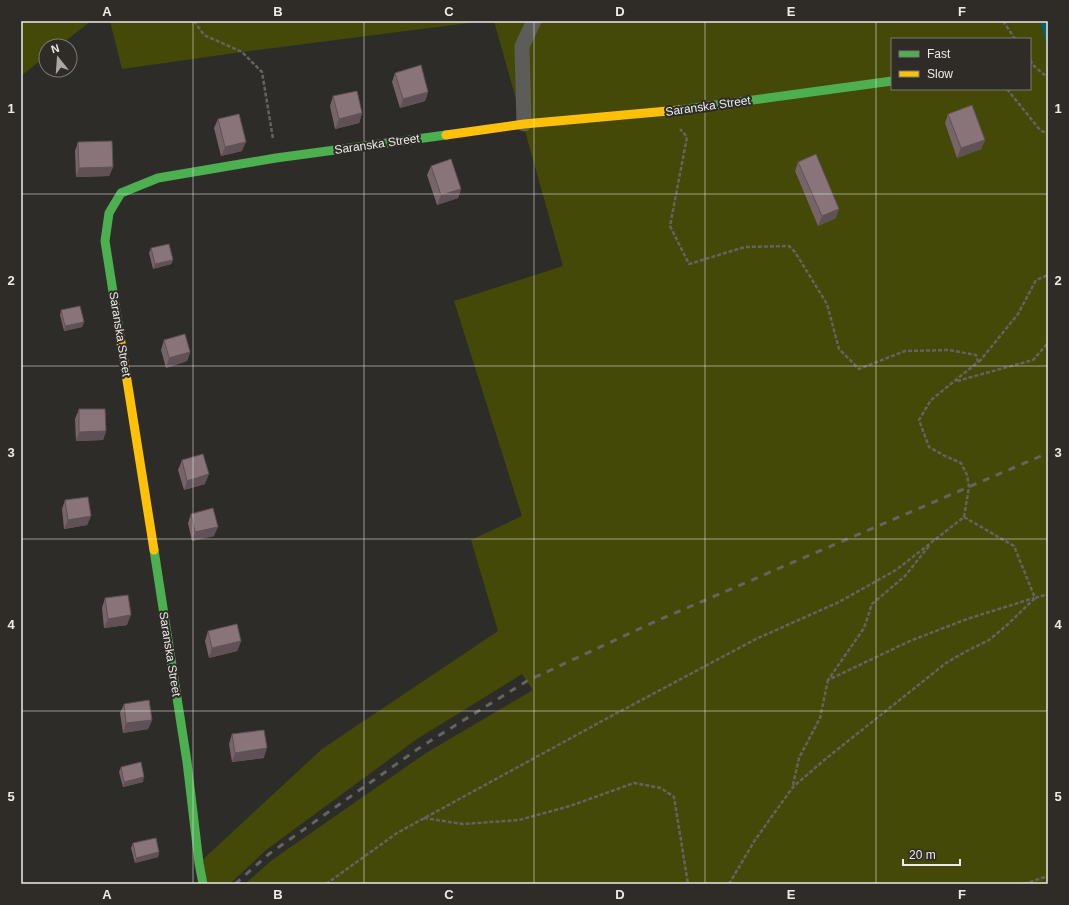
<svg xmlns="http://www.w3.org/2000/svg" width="1069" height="905" font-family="Helvetica,sans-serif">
<rect width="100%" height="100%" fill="#2e2c29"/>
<path fill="#444908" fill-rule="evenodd" d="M21,21H91L59,46H46V56L21,76Z
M110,21H484L242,52L122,69Z
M494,21H1040L1046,44L1048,46V884H245L272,860L426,753L533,690L522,674L417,739L266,850L230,884H203L199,863L322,749L498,631L471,540L522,516L454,301L563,266ZM892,39H1030V89H892Z"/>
<path fill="#0e5d66" d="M1040,21H1048V46L1046,44Z"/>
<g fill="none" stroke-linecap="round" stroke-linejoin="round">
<path stroke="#646361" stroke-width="2.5" stroke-dasharray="4 2" stroke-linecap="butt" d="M194,21L204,35L242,52L262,72L273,139
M1003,21L1015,39
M1030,60L1034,66L1048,78
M1007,89L1040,130L1048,134
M979,362L1018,314L1036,280L1048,275
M957,381L1033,360L1048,343
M964,517L1014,546L1035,598L1048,594
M929,546L905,576L872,604L864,628L828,680L910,641L967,619L1034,598
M793,785L799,758L820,718L828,680
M424,818L463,824L519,820L570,806L634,783L661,788L674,797L688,884
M326,884L397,833L604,720L756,639L839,602L896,570L964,517L969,487L967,475L961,463L945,456L929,447L919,420L931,400L978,362L976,355L949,350L905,351L859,369L839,349L827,304L795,252L789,246L745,247L689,264L670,226L687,137L680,129
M729,884L755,840L793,787L823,761L946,663L967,651L989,640L1006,626L1035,598
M1024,884L1048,876"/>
<path stroke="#5d5c59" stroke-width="15" d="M524,124L522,46L534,21"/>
<path stroke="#4caf50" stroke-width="9" d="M679,110L892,81
M119,330L105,241L109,213L121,193L158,178L276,158L446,135
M154,550L187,762L199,863L203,884"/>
<path stroke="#ffc107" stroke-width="9" d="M446,135L524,124L679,110
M119,330L154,550"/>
<path stroke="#656462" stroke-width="3" stroke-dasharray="7 7" stroke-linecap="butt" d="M235,884L269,854L422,746L527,681L654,622L1048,453"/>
</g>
<path fill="#756468" d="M395,73L428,92L425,101L400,108L392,82Z
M333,96L362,113L359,123L335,129L330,106Z
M948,114L985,140L981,149L957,158L945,123Z
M218,119L242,151L221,156L214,128Z
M78,142L113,167L109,176L76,177L75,151Z
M798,162L836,218L818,226L795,171Z
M431,166L461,189L458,198L437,205L427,175Z
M151,248L173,260L171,264L153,269L149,253Z
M61,310L84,322L82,327L64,331L60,315Z
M164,340L190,352L187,361L166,368L161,350Z
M79,409L106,431L103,440L76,441L75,419Z
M182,460L205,484L184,490L178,470Z
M65,500L91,516L87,525L64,529L62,509Z
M191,514L214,536L192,541L188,523Z
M105,598L127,625L104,628L102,608Z
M208,631L241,641L237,651L209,658L205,641Z
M124,704L152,720L148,729L123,733L120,713Z
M232,734L264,758L232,762L229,744Z
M121,767L143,782L123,787L119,772Z
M133,843L159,852L158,857L135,863L131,848Z"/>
<path fill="#5f5155" d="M428,92L425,101L400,108L403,99Z
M362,113L359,123L335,129L339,119Z
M985,140L981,149L957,158L961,148Z
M246,142L242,151L221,156L225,147Z
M113,167L109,176L76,177L79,168Z
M461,189L458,198L437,205L441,195Z
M839,209L836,218L818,226L822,216Z
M173,260L171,264L153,269L155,264Z
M84,322L82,327L64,331L65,326Z
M190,352L187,361L166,368L169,358Z
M106,431L103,440L76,441L79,432Z
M209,474L205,484L184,490L187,481Z
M91,516L87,525L64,529L68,520Z
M218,527L214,536L192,541L195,532Z
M131,615L127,625L104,628L108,619Z
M241,641L237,651L209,658L212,648Z
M152,720L148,729L123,733L126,723Z
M267,748L264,758L232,762L235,753Z
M144,777L143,782L123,787L124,782Z
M159,852L158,857L135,863L136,858Z"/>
<path fill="#887479" stroke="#5f5155" d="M421,65L428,92L403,99L395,73Z
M357,91L362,113L339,119L333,96Z
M972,105L985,140L961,148L948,114Z
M239,114L246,142L225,147L218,119Z
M112,141L113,167L79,168L78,142Z
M816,154L839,209L822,216L798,162Z
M451,159L461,189L441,195L431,166Z
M169,244L173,260L155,264L151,248Z
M80,306L84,322L65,326L61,310Z
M185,334L190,352L169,358L164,340Z
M79,409H105L106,431L79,432Z
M203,454L209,474L187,481L182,460Z
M88,497L91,516L68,520L65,500Z
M213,508L218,527L195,532L191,514Z
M128,595L131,615L108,619L105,598Z
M237,624L241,641L212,648L208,631Z
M149,700L152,720L126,723L124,704Z
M264,730L267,748L235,753L232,734Z
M141,762L144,777L124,782L121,767Z
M156,838L159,852L136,858L133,843Z"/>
<path fill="none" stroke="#edebe9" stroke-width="1" stroke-opacity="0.55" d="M193,21V884M364,21V884M534,21V884M705,21V884M876,21V884M21,194H1048M21,366H1048M21,539H1048M21,711H1048"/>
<g text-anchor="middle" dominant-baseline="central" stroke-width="4" stroke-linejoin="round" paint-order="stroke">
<g font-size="12" fill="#edebe9" stroke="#2f2c28">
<text transform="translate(708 106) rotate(-8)">Saranska Street</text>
<text transform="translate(377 144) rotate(-8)">Saranska Street</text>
<text transform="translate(120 334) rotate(81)">Saranska Street</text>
<text transform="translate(170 654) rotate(81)">Saranska Street</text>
</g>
</g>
<rect width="1069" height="905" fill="none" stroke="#2f2c28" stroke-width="44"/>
<rect x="891" y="38" width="140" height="52" fill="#2f2c28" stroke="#7b7875"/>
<rect x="899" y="51" width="20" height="6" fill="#4caf50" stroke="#7b7875"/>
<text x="927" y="58" font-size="12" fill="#edebe9">Fast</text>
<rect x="899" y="71" width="20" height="6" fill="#ffc107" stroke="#7b7875"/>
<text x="927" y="78" font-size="12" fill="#edebe9">Slow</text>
<g transform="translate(58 58) rotate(343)"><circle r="19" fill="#2f2c28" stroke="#7b7875"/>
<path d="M0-3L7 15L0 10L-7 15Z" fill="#aaa8a6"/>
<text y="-6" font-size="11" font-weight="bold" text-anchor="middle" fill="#edebe9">N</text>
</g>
<path d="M903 859v6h57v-6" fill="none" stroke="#edebe9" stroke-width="2"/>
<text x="909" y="859" font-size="12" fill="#edebe9" stroke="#2f2c28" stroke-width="3" paint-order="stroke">20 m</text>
<rect x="22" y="22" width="1025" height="861" fill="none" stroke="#edebe9" stroke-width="1.5"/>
<g font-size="13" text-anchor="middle" font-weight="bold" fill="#edebe9">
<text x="107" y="16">A</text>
<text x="278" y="16">B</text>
<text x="449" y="16">C</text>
<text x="620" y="16">D</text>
<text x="791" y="16">E</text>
<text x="962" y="16">F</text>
<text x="11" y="113">1</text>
<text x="1058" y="113">1</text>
<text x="11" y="285">2</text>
<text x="1058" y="285">2</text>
<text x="11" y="457">3</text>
<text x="1058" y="457">3</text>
<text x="11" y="629">4</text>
<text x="1058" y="629">4</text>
<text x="11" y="801">5</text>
<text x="1058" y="801">5</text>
<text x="107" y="899">A</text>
<text x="278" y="899">B</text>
<text x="449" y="899">C</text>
<text x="620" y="899">D</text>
<text x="791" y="899">E</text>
<text x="962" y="899">F</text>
</g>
</svg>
